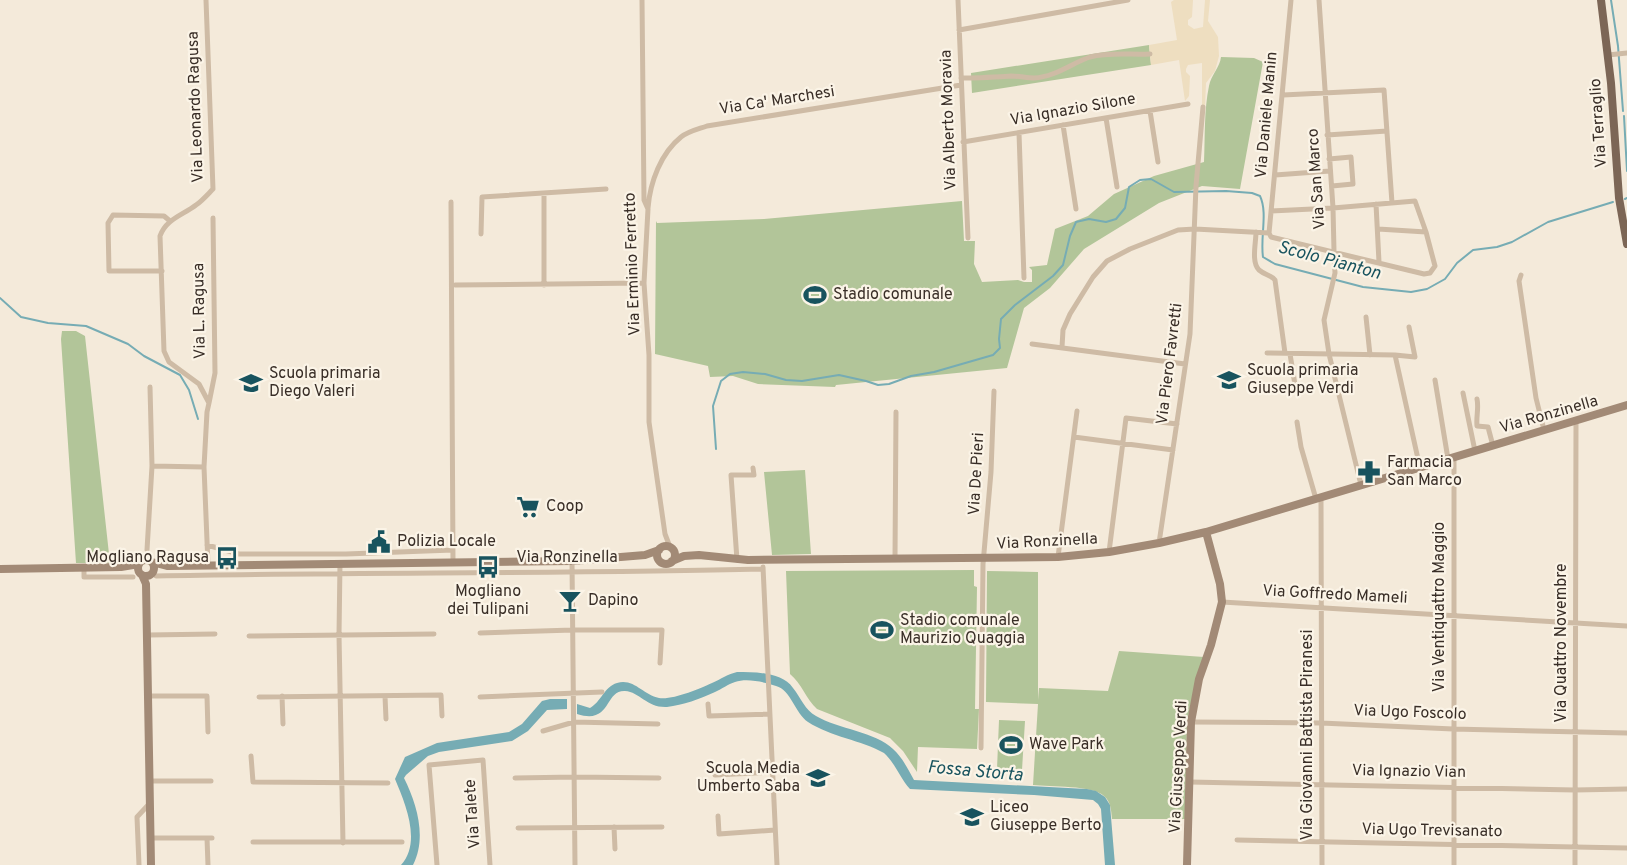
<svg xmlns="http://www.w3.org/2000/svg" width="1627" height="865" font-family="Overpass,sans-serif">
<rect width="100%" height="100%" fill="#f4eada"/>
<path fill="#b2c599" d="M1149,45L1151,65L972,93L971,73Z
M1221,57L1254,58L1263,62L1240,189L1202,186L1159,203L1084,249L1050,288L1024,308L1007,368L836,385L835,387L758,384L733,376L710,377L708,366L655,354L656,221L657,223L764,219L962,201L964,241H975L974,264L982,282L1018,280L1024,282H1032V270L1029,267L1047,265L1055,229L1088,216L1114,194L1154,176L1204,162C1205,138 1204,109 1209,86C1211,75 1220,67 1221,57Z
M62,331H76L85,336L110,563H76L61,339Z
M805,470L811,554L772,555L764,472Z
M974,570V586L977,587L975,709H979L977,749L918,747L917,772L903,751L890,738L817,709C806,699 802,684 790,674L786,571Z
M987,571L1038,572V700L1039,688L1108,691L1119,651L1204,657L1197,678L1187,721L1185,819H1112C1111,810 1111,802 1104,796C1093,785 1050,787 1033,785L1038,704L986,702Z
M999,720L1025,721L1022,770L997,769Z"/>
<path fill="#eedec0" d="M1174,0H1193L1192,17L1188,20V25L1194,29L1203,27L1205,0H1210L1208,21L1218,37L1219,56L1215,71L1206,83L1205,107H1202V63L1188,65L1186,69V72L1190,76L1189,96L1185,101L1179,60L1151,65L1149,45L1177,40L1171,2Z"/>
<path fill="#76acb4" d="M737,672C755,672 782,672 793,688C801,698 805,710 816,716C838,729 876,732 893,749C902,757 908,769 914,780L1087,789L1096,791L1105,797L1110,805L1115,865H1105L1101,809L1098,804L1093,800L1034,795L910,789C900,778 895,763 884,753C861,740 831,737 808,722C795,713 791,690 776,686C764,682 747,678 735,682C728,684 722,689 715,692C700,699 683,705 667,707C647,708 640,692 625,691C604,690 612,725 577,714V704L590,708C601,702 604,687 617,683C634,678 643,695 659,698C673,700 699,689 712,683C721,679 728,674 737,672Z
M550,699H567V709L547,710L528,731L512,741L439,752L428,756L406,775L404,778C417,804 427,838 413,865H401C422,842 405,803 395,779L405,757L437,743L509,732L522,724L542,701Z"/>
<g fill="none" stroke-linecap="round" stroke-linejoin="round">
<path stroke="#76acb4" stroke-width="2" d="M1611,0L1618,46L1623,111
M1624,116L1627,171
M1625,199L1627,198
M0,298L21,317L48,323L86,326L128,344L144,356L180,375L189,390L198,419
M716,449L713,406L721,381L730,374L743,372L765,374L786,380L802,381L839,375L866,381L878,385L889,384L911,376L934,372L993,355L1000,348L999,339L1001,319L1015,305L1053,276L1063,265L1070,236L1076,222L1089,219L1106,222L1116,219L1125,208L1129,187L1140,180L1151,179L1174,192L1226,191L1252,193L1260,196C1268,213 1260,237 1263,257L1275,264L1363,287L1411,292L1427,289L1445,279L1457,263L1473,250L1497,247L1512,242L1548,222L1613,202"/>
<path stroke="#cebba5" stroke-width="5" d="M206,0L213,189C208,194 202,201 196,205C183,215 166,219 160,236L164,351L169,362L199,384L209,403L207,412L204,467L208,565
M642,0L644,200L648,209L644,283L649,355V422L665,534L670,547
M958,0L968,238
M1319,0L1333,208L1334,251L1335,273L1324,320L1329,354L1361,485
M959,30L1128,0
M1608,55L1627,53
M961,78C978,78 994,77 1011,76C1019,76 1027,78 1034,78C1055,77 1072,63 1090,57C1109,52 1131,55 1150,54
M1283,95L1384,90L1392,203
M1150,111L1158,162
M1106,118L1117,187
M1063,125L1076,209
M1019,133L1024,278
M1327,135L1387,131
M963,142L1188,104
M1329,159L1351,157L1353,184L1332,186
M1275,175L1330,171
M544,193V285
M451,202L453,562
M1376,204L1379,262
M648,208C650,182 661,153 681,137C689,131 699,129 707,126L961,85
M1378,229L1426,232
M1256,232C1256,243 1251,262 1259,270C1265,275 1271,275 1275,280L1285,353
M1269,233L1291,0
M481,234L482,197L606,189
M162,271H109L108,223L113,215L164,216L170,221
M1521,275L1519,281L1536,398L1544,430
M455,285L644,283
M1366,317L1370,355
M1032,344L1185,364
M1062,347L1063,330L1070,314L1093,277L1107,261L1130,249L1178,230L1195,229L1269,233L1271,237L1424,274L1430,273L1435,266L1426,232L1415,201L1333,208L1271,211
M1267,353L1395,355L1420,468
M1290,354L1296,391
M1395,355L1415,357L1409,327
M1435,380L1448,459
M1463,393L1475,451
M1477,399C1479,408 1476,416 1477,426L1488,427L1493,446
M209,403L215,373L213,218
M1297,422L1301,447L1316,499
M1074,437L1173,450
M152,466L204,467
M1321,498L1322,865
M1159,543L1190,334L1196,186L1203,107
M207,545L239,554H346L453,550
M147,550L152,466L150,387
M1109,552L1126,418L1177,424
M1058,557L1077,411
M895,558L896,412
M737,560L731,475H754L753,468
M572,561L575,865
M340,563L339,635L343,843
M84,567V577H133
M763,567L777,865
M156,576C358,572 561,574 763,569
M1222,602L1627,626
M480,633L573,630H662L660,663
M148,635L215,634
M249,636L434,634
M149,696H207L208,732
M282,696L283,724
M385,696L386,719
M259,697L441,695L442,716
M480,697L602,692
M708,704L709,716L770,714
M1191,722L1321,723L1453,729L1627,733
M543,731L574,722L658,724
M981,748L983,564L991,472L994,391
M251,756L253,782L388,783
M715,775L773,772
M515,778L575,777L659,778
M149,781H211
M1190,782L1575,790L1627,789
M718,816L719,834L775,830
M614,827L615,849
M518,828L662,827
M151,838H212
M207,838L208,865
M1237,840L1627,848
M253,842H402
M139,865L137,817L150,803
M437,865L429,765L483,760L490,865
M1454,865V458
M1575,865L1576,421"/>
<path stroke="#a28a76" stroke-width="8" d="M657 555a9 9 0 1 1 18 0a9 9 0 1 1-18 0Z
M138 568a8 8 0 1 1 16 0a8 8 0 1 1-16 0Z
M672,561L684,556L699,555L748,560L1058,557L1109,552L1159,543L1206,532L1627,405
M152,562L167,566L572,561L645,555L659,550
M0,569L121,567L139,564
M142,575L146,584L151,865
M1187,865L1191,722L1199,679L1211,645L1222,602L1220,584L1206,532"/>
<path stroke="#7c6656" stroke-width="8" d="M1601,0L1611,83L1619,198L1627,244"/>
</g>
<defs>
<g id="stadium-bare" transform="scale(1.8)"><path d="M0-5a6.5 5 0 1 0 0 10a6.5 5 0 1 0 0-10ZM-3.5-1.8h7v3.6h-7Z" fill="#18535e" stroke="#fbf4e7" stroke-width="2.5" paint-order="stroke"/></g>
<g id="school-bare" transform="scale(1.8)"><path d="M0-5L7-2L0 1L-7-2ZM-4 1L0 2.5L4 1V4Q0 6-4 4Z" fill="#18535e" stroke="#fbf4e7" stroke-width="2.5" paint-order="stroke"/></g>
<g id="pharmacy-bare" transform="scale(1.8)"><path d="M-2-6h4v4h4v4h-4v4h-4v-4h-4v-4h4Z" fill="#18535e" stroke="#fbf4e7" stroke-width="2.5" paint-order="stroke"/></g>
<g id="supermarket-bare" transform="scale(1.8)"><path d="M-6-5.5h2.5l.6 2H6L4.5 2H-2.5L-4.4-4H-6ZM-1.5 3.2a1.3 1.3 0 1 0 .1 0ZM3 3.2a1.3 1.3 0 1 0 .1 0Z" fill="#18535e" stroke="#fbf4e7" stroke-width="2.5" paint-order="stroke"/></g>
<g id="civic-bare" transform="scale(1.8)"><path d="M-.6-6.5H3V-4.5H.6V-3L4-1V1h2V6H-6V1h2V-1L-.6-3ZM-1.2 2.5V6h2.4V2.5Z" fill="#18535e" stroke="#fbf4e7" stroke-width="2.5" paint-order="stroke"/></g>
<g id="bus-bare" transform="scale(1.8)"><path d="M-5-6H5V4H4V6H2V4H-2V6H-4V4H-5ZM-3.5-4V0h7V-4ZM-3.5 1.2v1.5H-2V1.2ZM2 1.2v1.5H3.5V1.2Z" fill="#18535e" stroke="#fbf4e7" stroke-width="2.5" paint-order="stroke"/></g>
<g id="bar-bare" transform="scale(1.8)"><path d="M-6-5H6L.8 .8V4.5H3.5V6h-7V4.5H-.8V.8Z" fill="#18535e" stroke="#fbf4e7" stroke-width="2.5" paint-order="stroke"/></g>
</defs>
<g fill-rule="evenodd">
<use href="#stadium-bare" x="815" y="295"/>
<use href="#school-bare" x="1229" y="380"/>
<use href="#school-bare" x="251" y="383"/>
<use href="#pharmacy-bare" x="1369" y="472"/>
<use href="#supermarket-bare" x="528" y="507"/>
<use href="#civic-bare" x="379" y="542"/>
<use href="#bus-bare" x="227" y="558"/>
<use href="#bus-bare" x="488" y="567"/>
<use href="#bar-bare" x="570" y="601"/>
<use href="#stadium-bare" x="882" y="630"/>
<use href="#stadium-bare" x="1011" y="745"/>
<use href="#school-bare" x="818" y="778"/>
<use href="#school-bare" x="972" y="817"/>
</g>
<g text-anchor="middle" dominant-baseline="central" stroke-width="4.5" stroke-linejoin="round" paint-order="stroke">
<g font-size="16" fill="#392e27" stroke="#fbf4e7">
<text transform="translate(777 101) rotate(-9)">Via Ca' Marchesi</text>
<text transform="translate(196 107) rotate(-92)">Via Leonardo Ragusa</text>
<text transform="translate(1073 110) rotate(-10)">Via Ignazio Silone</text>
<text transform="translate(1267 115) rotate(-85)">Via Daniele Manin</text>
<text transform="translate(949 120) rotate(-92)">Via Alberto Moravia</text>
<text transform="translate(1599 123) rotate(-94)">Via Terraglio</text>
<text transform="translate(1317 179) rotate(-94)">Via San Marco</text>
<text transform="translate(633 264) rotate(-92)">Via Erminio Ferretto</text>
<text transform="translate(200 311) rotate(-91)">Via L. Ragusa</text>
<text transform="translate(1170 364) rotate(-83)">Via Piero Favretti</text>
<text transform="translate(1549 415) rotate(-16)">Via Ronzinella</text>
<text transform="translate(977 474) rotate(-87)">Via De Pieri</text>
<text transform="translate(1047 542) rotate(-3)">Via Ronzinella</text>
<text x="567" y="558">Via Ronzinella</text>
<text transform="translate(1335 595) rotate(3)">Via Goffredo Mameli</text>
<text transform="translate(1440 607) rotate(-90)">Via Ventiquattro Maggio</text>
<text transform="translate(1562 643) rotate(-90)">Via Quattro Novembre</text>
<text transform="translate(1410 713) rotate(2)">Via Ugo Foscolo</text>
<text transform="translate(1308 735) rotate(-90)">Via Giovanni Battista Piranesi</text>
<text transform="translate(1179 767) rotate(-87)">Via Giuseppe Verdi</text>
<text transform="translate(1409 772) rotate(1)">Via Ignazio Vian</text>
<text transform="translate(473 814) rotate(-94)">Via Talete</text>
<text transform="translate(1432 831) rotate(1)">Via Ugo Trevisanato</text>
</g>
<g font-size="16" fill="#392e27" stroke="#fbf4e7" text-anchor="start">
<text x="833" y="295">Stadio comunale</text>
<text x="1247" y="371">Scuola primaria<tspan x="1247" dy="18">Giuseppe Verdi</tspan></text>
<text x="269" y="374">Scuola primaria<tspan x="269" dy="18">Diego Valeri</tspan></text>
<text x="1387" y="463">Farmacia<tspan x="1387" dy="18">San Marco</tspan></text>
<text x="546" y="507">Coop</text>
<text x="397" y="542">Polizia Locale</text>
<text x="209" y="558" text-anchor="end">Mogliano Ragusa</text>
<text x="488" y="592" text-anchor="middle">Mogliano<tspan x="488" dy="18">dei Tulipani</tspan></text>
<text x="588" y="601">Dapino</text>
<text x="900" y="621">Stadio comunale<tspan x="900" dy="18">Maurizio Quaggia</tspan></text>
<text x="1029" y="745">Wave Park</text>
<text x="800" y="769" text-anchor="end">Scuola Media<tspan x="800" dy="18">Umberto Saba</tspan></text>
<text x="990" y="808">Liceo<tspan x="990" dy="18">Giuseppe Berto</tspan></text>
</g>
<g font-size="18" font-style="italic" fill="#18535e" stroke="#fbf4e7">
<text transform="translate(1329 261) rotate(15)">Scolo Pianton</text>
<text transform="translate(975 772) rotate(5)">Fossa Storta</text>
</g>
</g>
</svg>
